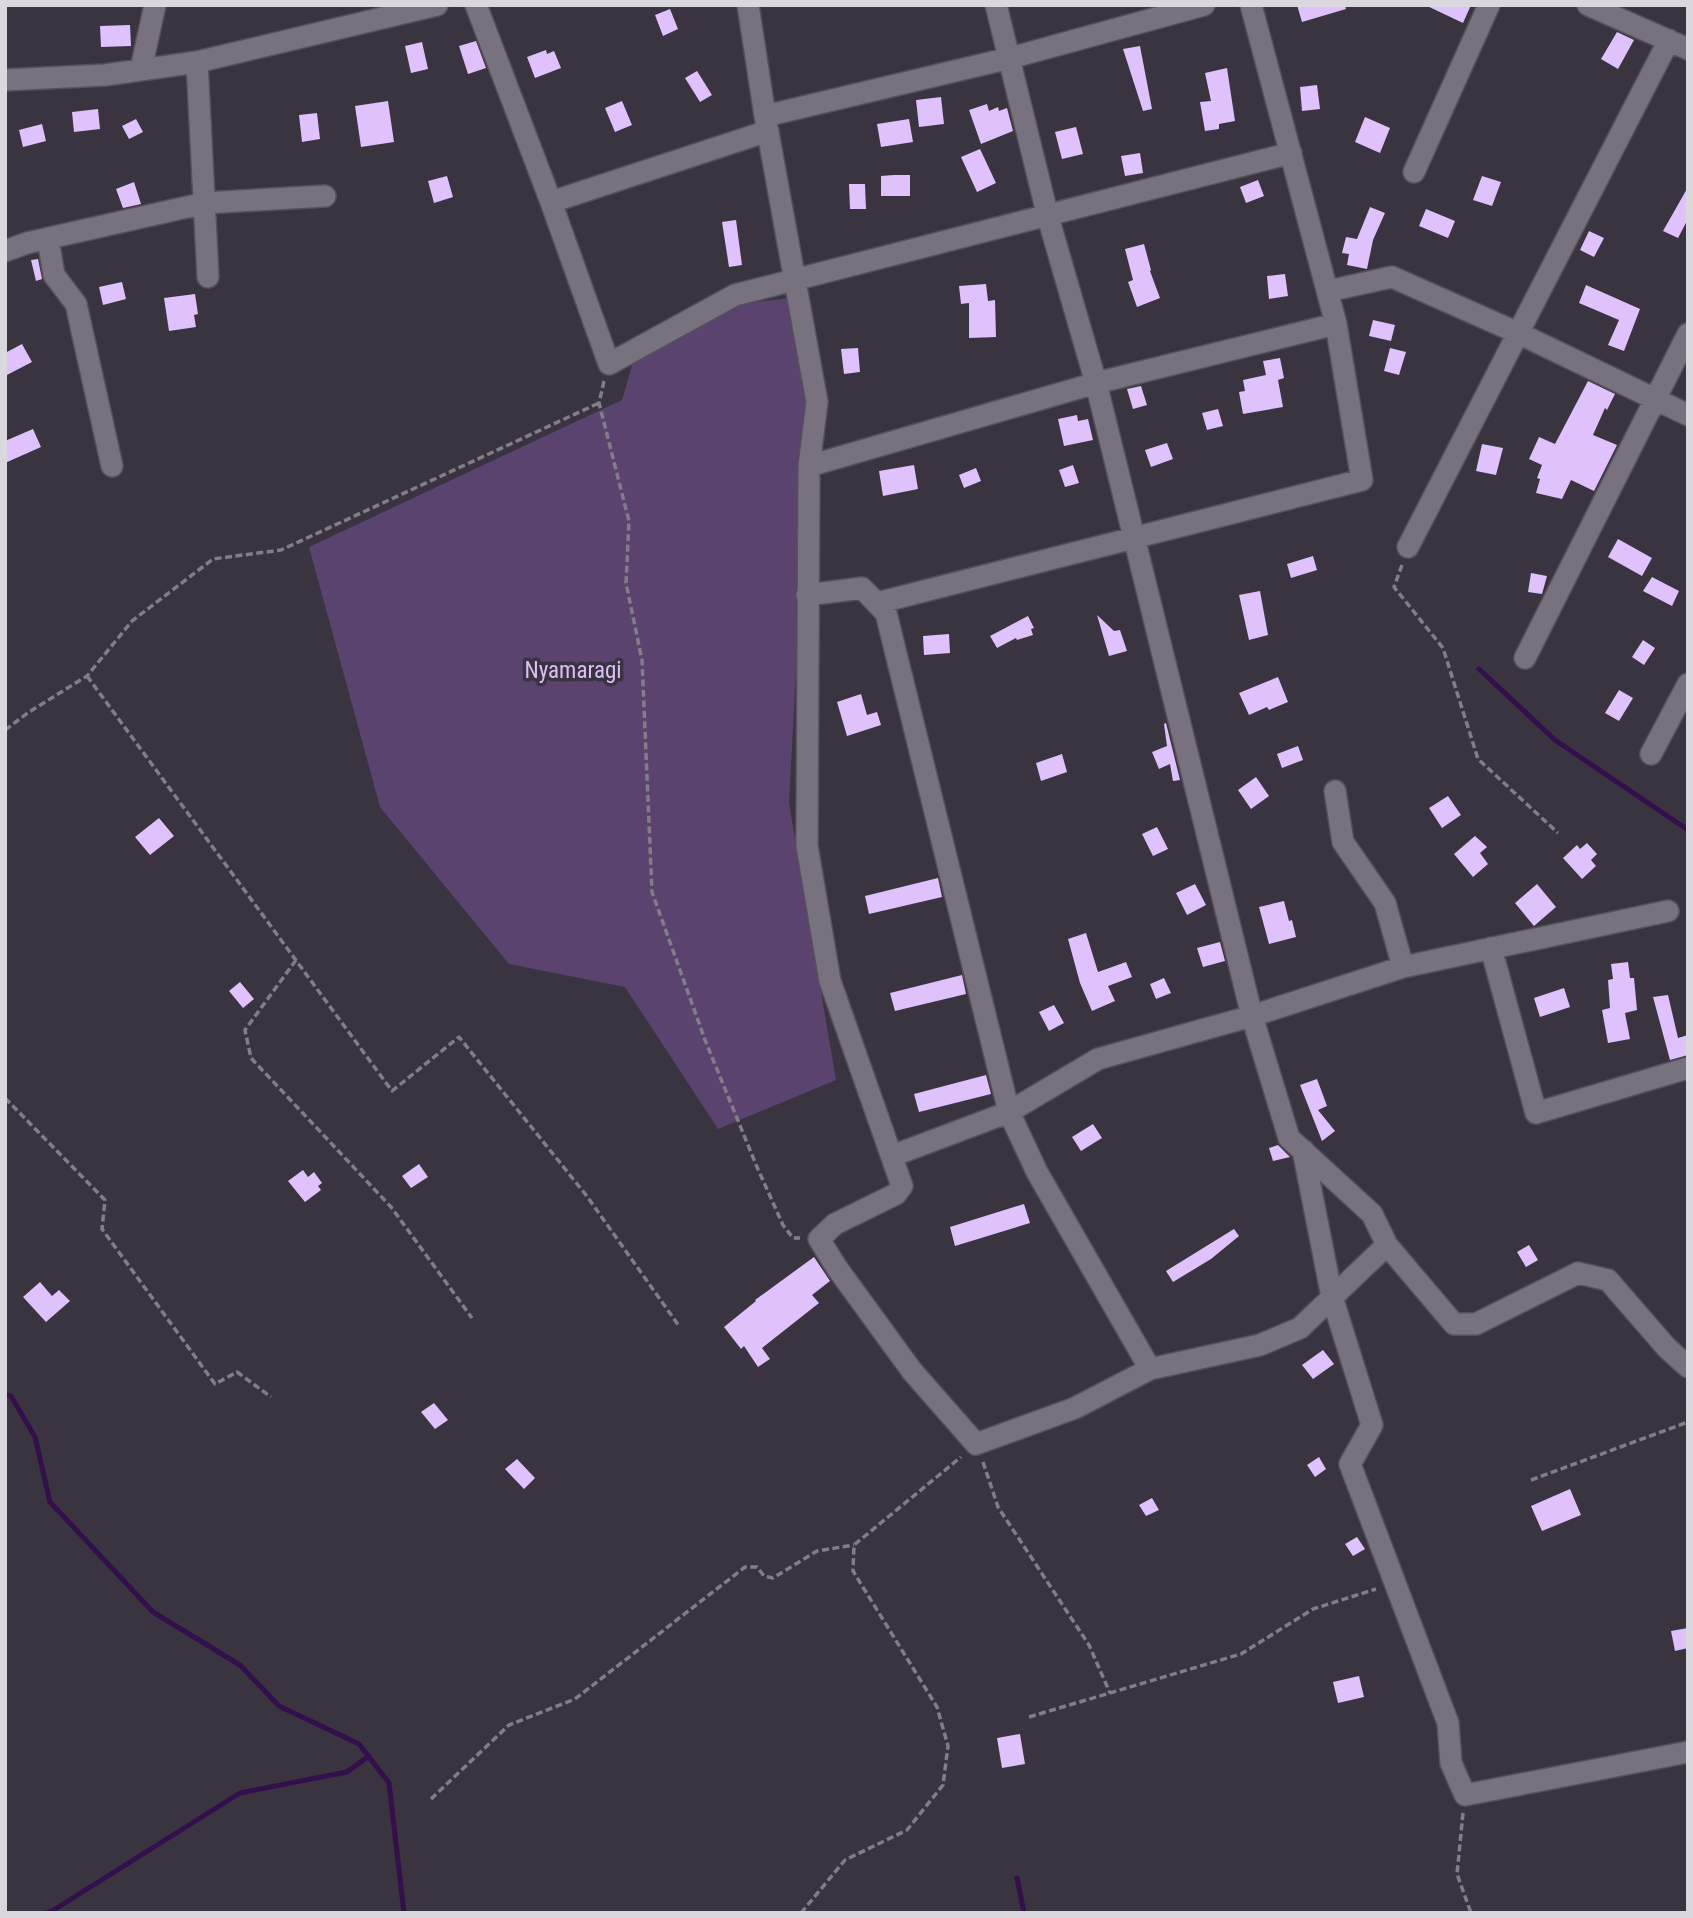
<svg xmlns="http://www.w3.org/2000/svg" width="1693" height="1918" font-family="'Roboto Condensed',sans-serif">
<rect width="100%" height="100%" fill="#3a3440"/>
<path fill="#5a436f" d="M790,298L810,411L789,803L836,1080L718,1129L625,987L509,964L380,807L309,547L622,400L636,352L740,304Z"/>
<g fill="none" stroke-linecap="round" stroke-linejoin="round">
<path stroke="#330f4c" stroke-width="5" d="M1479,669L1555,740L1688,830
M5,1394L11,1396L35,1437L50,1502L153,1612L240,1665L279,1706L359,1744L389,1783L404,1913
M1017,1878L1024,1913
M45,1913L52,1911L240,1793L347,1772L369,1756"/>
</g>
<path fill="#dfc1fc" d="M1297,5H1345L1346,9L1302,22Z
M1425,5H1471L1463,23Z
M670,9L678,29L663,36L655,15Z
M130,25L131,46L101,47L100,26Z
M1617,32L1634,40L1618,69L1601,59Z
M476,41L486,68L468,74L459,46Z
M422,42L428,69L411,73L405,46Z
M1140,46L1152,109L1143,111L1123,49Z
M546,50L547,54L554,51L561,68L535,78L527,57Z
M1227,68L1235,121L1219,124V129L1205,131L1200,102L1211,101L1205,73Z
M697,71L712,95L700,102L685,78Z
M1317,85L1320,109L1302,111L1300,87Z
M941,97L944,124L919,127L916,100Z
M388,101L394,142L361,147L355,106Z
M622,101L632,125L615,132L605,108Z
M987,104L989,111L998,107L999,111L1007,108L1013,131L981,144L969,110Z
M98,109L100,129L74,132L72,112Z
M317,113L320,139L302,142L299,115Z
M1365,117L1390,128L1380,153L1355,142Z
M136,119L143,132L129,139L122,126Z
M909,119L913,142L881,147L877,124Z
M42,124L46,141L23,147L19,130Z
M1076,127L1083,154L1062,159L1055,132Z
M980,149L996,183L977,192L961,157Z
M1140,153L1143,173L1125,176L1121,156Z
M894,175H910V196H881V176Z
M447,176L453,197L434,203L428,181Z
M1482,176L1501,182L1492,206L1473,200Z
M1258,180L1264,196L1246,203L1240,187Z
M134,182L141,204L123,208L116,189Z
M849,184H865L866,209H850Z
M1688,187V219L1678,238L1663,231Z
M1370,207L1385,213L1373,240L1367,269L1347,265L1349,254L1342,253L1346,237L1357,239Z
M1426,209L1455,221L1448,238L1419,226Z
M736,220L742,265L729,267L722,222Z
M1589,231L1604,238L1594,257L1580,250Z
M1144,244L1151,270L1150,271L1160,298L1137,307L1128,282L1133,280L1125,249Z
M38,259L42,279L36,281L31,260Z
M1285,274L1288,296L1269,299L1267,276Z
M122,282L126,299L103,305L99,287Z
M986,284L988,301L995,300L996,337L969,338V303L961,304L959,286Z
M1586,285L1640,309L1624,351L1608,345L1619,320L1579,303Z
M195,294L198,314L194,315L196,327L169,331L164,298Z
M1373,320L1395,325L1391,341L1369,336Z
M22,344L32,362L5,376V353Z
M858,348L860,372L844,374L841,349Z
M1390,348L1406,352L1399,375L1384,371Z
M1280,358L1284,378L1278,380L1283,407L1243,414L1239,392L1245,391L1243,380L1266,375L1263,361Z
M1588,381L1615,394L1607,410L1605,408L1593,435L1617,445L1594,491L1571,480L1562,499L1536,493L1540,479L1537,478L1542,465L1529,459L1539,437L1555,444Z
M1141,386L1147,405L1133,409L1127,389Z
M1218,409L1223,426L1207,430L1202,413Z
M1077,415L1078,421L1088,419L1093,440L1064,446L1058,419Z
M33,429L41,447L5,463V441Z
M1167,443L1173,459L1151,467L1145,450Z
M1482,444L1503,448L1496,475L1476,471Z
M914,465L918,489L883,496L879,471Z
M1073,465L1079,483L1065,487L1059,470Z
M976,468L981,481L964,488L959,475Z
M1618,539L1652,558L1642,576L1608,557Z
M1313,556L1317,570L1291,578L1287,564Z
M1531,573L1547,576L1542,594L1528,592Z
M1652,577L1679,591L1672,606L1643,591Z
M1260,591L1268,635L1249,640L1239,595Z
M1097,615L1114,631L1120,630L1127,651L1109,656Z
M1028,616L1034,628L1031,629L1033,635L1017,640L1016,638L997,648L990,636Z
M949,634L950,653L924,655L923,636Z
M1643,640L1655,648L1644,665L1632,657Z
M1278,677L1288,702L1269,710L1267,707L1249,715L1239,693Z
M1619,690L1633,698L1619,721L1605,713Z
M861,694L867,715L877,712L881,725L847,736L837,702Z
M1166,723L1180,780L1173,781L1170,764L1159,769L1152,752L1167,746L1164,724Z
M1298,746L1303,760L1282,768L1277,754Z
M1062,754L1067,772L1041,781L1036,763Z
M1256,777L1269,796L1251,809L1238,790Z
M1448,796L1461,815L1442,828L1429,808Z
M159,818L174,836L150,855L135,837Z
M1157,827L1168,849L1153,856L1142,834Z
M1475,836L1487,847L1480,853L1488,864L1473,877L1454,854Z
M1587,843L1597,854L1591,860L1596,866L1582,879L1563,858L1577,845L1580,849Z
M938,878L942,897L869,914L865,896Z
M1195,884L1206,905L1187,915L1176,893Z
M1537,884L1556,907L1534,926L1515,903Z
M1284,901L1289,921L1292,920L1296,937L1269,944L1259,907Z
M1086,933L1098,972L1126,962L1132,977L1108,986L1115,1001L1092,1011L1080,983L1068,939Z
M1220,942L1225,961L1203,967L1197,948Z
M1628,962L1630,978H1634L1637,1010L1625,1013L1630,1039L1608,1043L1602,1010L1610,1008L1608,980L1613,979L1611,964Z
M962,975L966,994L895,1011L890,993Z
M1164,978L1171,993L1156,999L1150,984Z
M240,982L254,999L243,1008L229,991Z
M1564,988L1570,1007L1540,1017L1534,998Z
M1668,995L1678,1038L1688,1035V1055L1670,1060L1653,997Z
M1054,1005L1064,1023L1049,1031L1039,1012Z
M986,1075L991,1094L919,1112L914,1094Z
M1317,1079L1327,1106L1318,1110L1335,1131L1322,1141L1300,1085Z
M1093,1124L1102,1138L1081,1151L1072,1137Z
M1278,1145L1290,1157L1273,1161L1269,1148Z
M419,1164L428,1177L411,1188L402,1176Z
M303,1170L308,1177L314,1172L322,1183L318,1186L321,1190L305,1202L288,1181Z
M1024,1204L1030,1223L955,1246L950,1227Z
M1234,1229L1239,1236L1211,1259L1173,1282L1166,1271Z
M1529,1245L1538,1260L1526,1267L1517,1252Z
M814,1257L830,1281L812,1295L819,1303L762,1348L770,1359L758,1367L744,1346L741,1349L724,1327L756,1301L755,1300Z
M40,1282L52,1296L59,1290L70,1301L46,1322L23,1297Z
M1323,1350L1334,1364L1313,1379L1302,1365Z
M434,1403L448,1420L435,1429L421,1412Z
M1319,1457L1326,1469L1315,1477L1307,1465Z
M517,1459L535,1478L524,1489L505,1469Z
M1570,1489L1581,1515L1542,1531L1531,1506Z
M1152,1498L1159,1510L1146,1516L1139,1505Z
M1357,1537L1365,1549L1353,1556L1345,1544Z
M1688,1628V1648L1675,1651L1671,1631Z
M1359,1676L1364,1697L1338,1703L1333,1682Z
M1020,1734L1025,1764L1002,1768L997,1738Z"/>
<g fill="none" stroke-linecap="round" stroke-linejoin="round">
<g stroke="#55505b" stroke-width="24">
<path id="minor" d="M476,5L551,202L609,364L735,295L1291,153
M748,5L765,116L817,402L809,466L807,846L830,981L902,1186L896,1194L835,1224L819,1239L837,1268L912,1371L976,1444L1075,1408L1150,1369L1260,1345L1300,1328L1387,1245
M996,5L1048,217L1096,383L1252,1016L1289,1138L1372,1214L1387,1245L1454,1324H1476L1578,1273L1608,1280L1667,1348L1688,1367
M1588,5L1688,49
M197,62L208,277
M141,69L155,5
M5,80L105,75L197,62L437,5
M765,116L1010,58L1204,5
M1414,172L1489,5
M551,202L768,131
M48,239L54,275L76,304L112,466
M5,251L27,243L205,203L325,196
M1328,291L1392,277L1518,333L1688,415
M809,466L1096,383L1336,324
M1408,547L1669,40
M807,595L862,588L886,613L1009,1112L1037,1172L1150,1369
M877,603L1362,480L1336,324L1251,5
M1525,658L1688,334
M1651,754L1688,684
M1335,791L1343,842L1385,903L1403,967
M1491,948L1536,1113L1688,1068
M1303,1150L1332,1297L1372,1425L1350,1464L1448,1723L1451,1763L1465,1795L1688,1752
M892,1156L1009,1112L1098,1059L1252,1016L1403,967L1668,911"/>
</g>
<path stroke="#827d87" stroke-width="3.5" stroke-dasharray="7 3.5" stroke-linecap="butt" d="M604,381L599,403L629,521L626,583L642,660L652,892L705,1040L757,1167L783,1225L793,1238H800
M1402,565L1394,587L1443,648L1478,759L1558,833
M87,676L392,1091L459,1037L586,1195L679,1326
M5,730L29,712L87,676L132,621L213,559L281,550L599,403
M296,960L245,1030L251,1058L391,1207L472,1318
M5,1098L105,1200L102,1229L215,1384L237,1372L271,1397
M983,1462L998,1507L1089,1645L1110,1693
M1531,1480L1688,1422
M1029,1717L1241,1654L1313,1609L1376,1589
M431,1799L509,1725L575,1699L745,1567H757L764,1576L773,1578L817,1551L854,1545
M1463,1813L1457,1874L1471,1913
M801,1913L845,1860L907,1830L943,1785L948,1746L937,1707L853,1571L854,1545L961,1457"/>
<use href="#minor" stroke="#78717e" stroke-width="21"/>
</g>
<g text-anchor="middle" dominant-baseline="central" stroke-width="7" stroke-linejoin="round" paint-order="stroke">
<g font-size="23" fill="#dbbff7" stroke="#3a3440">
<text x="573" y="670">Nyamaragi</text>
</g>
</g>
<rect width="1693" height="1918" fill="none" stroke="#dbd7df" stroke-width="14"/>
</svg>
